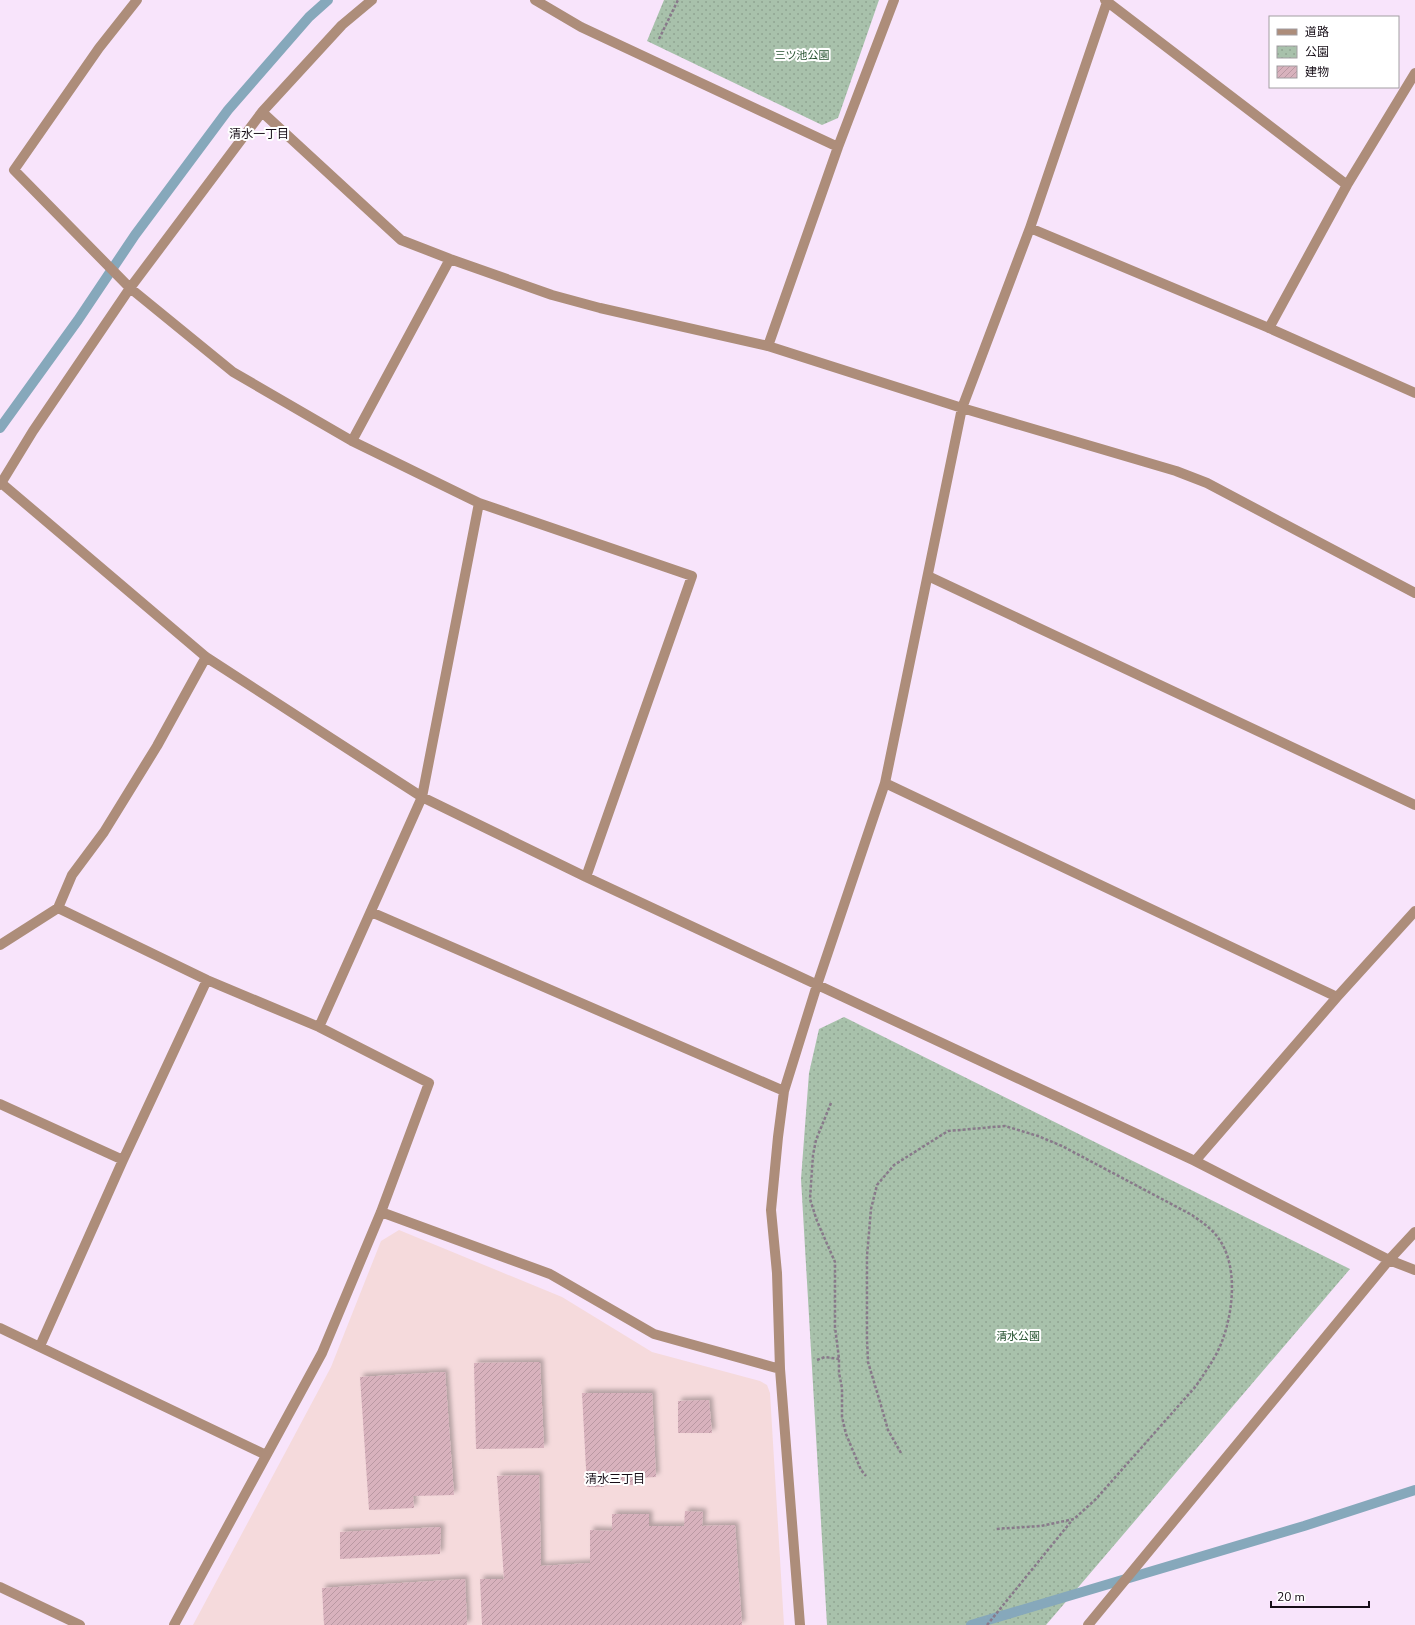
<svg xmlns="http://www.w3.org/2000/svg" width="1415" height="1625" font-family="'Nunito Sans','Noto Sans JP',sans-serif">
<defs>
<pattern id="park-dots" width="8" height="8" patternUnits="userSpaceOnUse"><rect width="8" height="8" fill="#a8c1ab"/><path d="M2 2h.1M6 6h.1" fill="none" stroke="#90a592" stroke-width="1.8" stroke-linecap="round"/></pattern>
<pattern id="building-hatch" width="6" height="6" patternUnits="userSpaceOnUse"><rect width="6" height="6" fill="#d8b2bd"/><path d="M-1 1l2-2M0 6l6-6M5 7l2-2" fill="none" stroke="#b998a2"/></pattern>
<filter id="shadow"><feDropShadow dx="3.5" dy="-3.5" stdDeviation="2" flood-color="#0004"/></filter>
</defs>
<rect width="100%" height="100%" fill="#f8e4fb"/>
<path fill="#f5dadc" d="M399,1230L562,1297L652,1352L760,1381L767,1385L770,1393L784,1625H193L331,1367L381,1241Z"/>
<path fill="url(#park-dots)" d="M664,0H879L838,118L822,125L647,41Z
M844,1017L1350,1269L1046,1625H827L801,1179L809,1073L819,1029Z"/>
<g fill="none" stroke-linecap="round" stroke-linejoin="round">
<path stroke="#86a8bb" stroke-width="10" d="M0,428L78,320L135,235L228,110L309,17L328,0
M971,1625L1304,1526L1415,1490"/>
</g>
<path fill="url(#building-hatch)" filter="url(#shadow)" d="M540,1362L544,1448L476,1449L474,1363Z
M445,1372L454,1495L413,1496L414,1508L369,1510L360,1377Z
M582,1393H652L656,1477L637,1478L638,1485H622V1480H604V1487H587Z
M709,1400L712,1433H678V1401Z
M539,1475L541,1566L590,1563V1530L612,1531V1514H649V1526H684L685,1511L703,1512L702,1526L735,1525L742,1625H482L480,1579H504L497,1476Z
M441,1527L440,1554L340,1559V1532Z
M465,1579L467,1625H324L322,1588Z"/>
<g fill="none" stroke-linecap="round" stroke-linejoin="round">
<path stroke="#88798a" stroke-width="2.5" stroke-dasharray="3 2" stroke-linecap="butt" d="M659,39L678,0
M831,1103L816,1140L813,1155L810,1199L817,1221L835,1262V1327L839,1359V1373L842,1388V1417L846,1434L861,1470L866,1476
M817,1360L825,1357L839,1359
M901,1453L888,1430L880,1402L868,1362L867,1339V1256L871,1209L877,1185L894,1165L948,1131L1005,1126L1038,1136L1062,1146L1192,1215C1203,1223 1214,1230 1221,1242C1238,1270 1233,1314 1221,1344C1215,1359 1205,1372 1196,1386L1096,1499L1074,1519L1041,1526L995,1529
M987,1625L1073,1519"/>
<path stroke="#ad8d7a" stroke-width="10" d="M137,0L99,48L14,170L130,288L233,372L352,441L479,503L692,576L586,877
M535,0L581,27L838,147
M1105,0L1347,185
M262,112L401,240L450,259L552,295L600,308L768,346L962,408L1176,471L1207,483L1415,593
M1030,228L1269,328L1415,393
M1269,328L1347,185L1415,73
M768,346L838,147L894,0
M352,441L450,259
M0,482L206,657L422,797L586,877L1195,1161L1389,1260L1415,1270
M0,485L33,431L130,288L262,112L342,25L372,0
M928,576L1415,805
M885,783L1337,997
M58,908L207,980L319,1027L429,1083L381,1212L322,1353L174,1625
M371,912L784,1091
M0,945L58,908L72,875L104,832L157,746L206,657
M319,1027L422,797L479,503
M0,1104L123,1160
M1195,1161L1337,997L1415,911
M381,1212L550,1274L654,1334L780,1369
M0,1328L266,1455
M40,1346L123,1160L207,980
M0,1587L80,1625
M800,1625L780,1369L777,1273L771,1210L778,1137L784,1091L817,985L885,783L962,408L1030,228L1107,2
M1088,1625L1389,1260L1415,1232"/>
</g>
<g text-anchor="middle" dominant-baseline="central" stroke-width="4" stroke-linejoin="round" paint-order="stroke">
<g font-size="11" fill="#25522f" stroke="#fff">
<text x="802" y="55">三ツ池公園</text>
<text x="1018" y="1336">清水公園</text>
</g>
<g font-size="12" fill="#160d17" stroke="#fff">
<text x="259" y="134">清水一丁目</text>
<text x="615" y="1479">清水三丁目</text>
</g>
</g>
<rect x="1269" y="16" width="130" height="72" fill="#ffffff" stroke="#a29ea2"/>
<rect x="1277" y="29" width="20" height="6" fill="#ad8d7a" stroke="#a29ea2"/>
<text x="1305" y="36" font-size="12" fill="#160d17">道路</text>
<rect x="1277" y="46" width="20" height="12" fill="url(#park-dots)" stroke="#a29ea2"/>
<text x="1305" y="56" font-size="12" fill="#160d17">公園</text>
<rect x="1277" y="66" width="20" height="12" fill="url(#building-hatch)" stroke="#a29ea2"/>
<text x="1305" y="76" font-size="12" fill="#160d17">建物</text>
<path d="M1271 1601v6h98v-6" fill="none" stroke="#160d17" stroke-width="2"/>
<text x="1277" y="1601" font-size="12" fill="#160d17" stroke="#ffffff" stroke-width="3" paint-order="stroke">20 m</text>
</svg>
